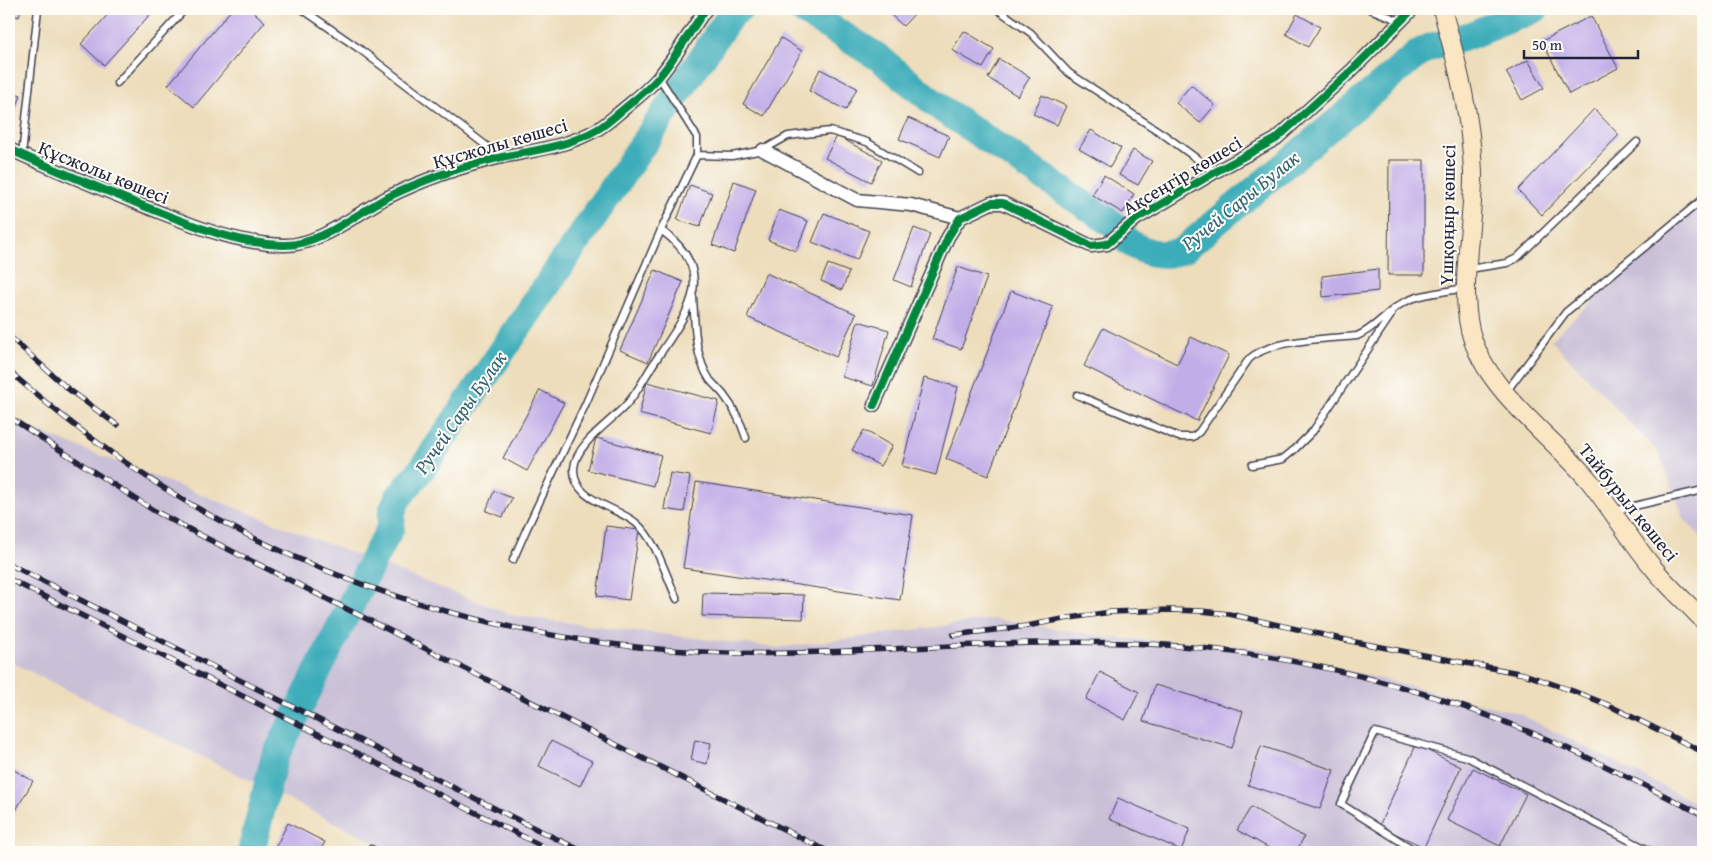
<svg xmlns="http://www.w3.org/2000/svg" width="1712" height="861" font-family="'Gentium Book Plus',serif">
<rect width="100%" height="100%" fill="#fdfcf7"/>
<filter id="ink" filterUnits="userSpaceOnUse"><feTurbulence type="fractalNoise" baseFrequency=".02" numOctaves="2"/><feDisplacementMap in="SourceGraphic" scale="10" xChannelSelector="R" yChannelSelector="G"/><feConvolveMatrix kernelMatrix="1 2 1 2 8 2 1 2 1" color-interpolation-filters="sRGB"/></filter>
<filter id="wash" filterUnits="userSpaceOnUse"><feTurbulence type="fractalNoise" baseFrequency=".0096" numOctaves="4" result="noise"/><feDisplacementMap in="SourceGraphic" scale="20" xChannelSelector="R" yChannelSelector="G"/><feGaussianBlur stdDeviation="1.12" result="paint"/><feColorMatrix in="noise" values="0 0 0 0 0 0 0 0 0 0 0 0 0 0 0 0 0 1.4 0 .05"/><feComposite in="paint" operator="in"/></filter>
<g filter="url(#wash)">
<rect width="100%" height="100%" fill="#edddbb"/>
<path fill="#c9bfd7" d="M1703,198V539L1684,519L1659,453L1551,340Z
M9,420L514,616L777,648L995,619L1112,638L1252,647L1518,713L1703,807V852H394L9,661Z"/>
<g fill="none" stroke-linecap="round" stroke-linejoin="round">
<path stroke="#3dadba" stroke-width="28" d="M800,9L878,57L942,109L1114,225C1119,231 1124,239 1130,243C1147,254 1167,258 1184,249L1419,53L1428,48L1468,36L1535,9
M251,852L274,759L375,556L391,527L392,511L398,498L424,466L731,15L740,9"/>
</g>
<g id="blocks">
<path fill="#c1ade8" d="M9,9H21L19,17L9,14Z
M113,9H155L104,65L81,44Z
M232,9H250L265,22L194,107L168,85Z
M891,9H919L903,26L888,12Z
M1297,14L1320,27L1308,47L1286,34Z
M1591,16L1618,68L1569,94L1542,41Z
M964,31L994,49L983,68L952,50Z
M781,38L802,51L764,116L743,104Z
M999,59L1030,77L1018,96L988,78Z
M1528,60L1544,88L1522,100L1506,72Z
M820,69L857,88L846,110L809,91Z
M1191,85L1215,105L1200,123L1176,103Z
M9,91L21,95L11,123L9,122Z
M1042,95L1066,106L1057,125L1033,114Z
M1594,109L1619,135L1542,215L1518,190Z
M908,118L949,136L940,157L899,139Z
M1091,130L1121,148L1110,167L1079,149Z
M837,136L882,160L871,182L825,158Z
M1133,150L1152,161L1138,185L1119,175Z
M1389,160H1424V275H1388Z
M1104,175L1134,194L1123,213L1092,195Z
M734,181L756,189L734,253L712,245Z
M690,185L712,193L700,227L677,220Z
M779,210L808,221L796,251L768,240Z
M824,213L869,231L857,260L812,242Z
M914,228L930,234L911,287L894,280Z
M828,264L849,272L842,290L821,281Z
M958,267L987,277L961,349L932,339Z
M1378,269V291L1323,297L1322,276Z
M655,270L683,282L648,362L620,350Z
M766,273L856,314L836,357L747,317Z
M1011,291L1053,307L988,476L946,459Z
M858,321L889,330L873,386L842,377Z
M1103,328L1177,364L1191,337L1229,355L1197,421L1084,366Z
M924,378L958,387L936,475L902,466Z
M647,382L719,401L711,433L639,414Z
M540,390L564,403L527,471L503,458Z
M864,430L892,446L880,466L852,450Z
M596,438L661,455L653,486L588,470Z
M670,473L690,476L684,512L664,509Z
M696,482L913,515L900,600L683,568Z
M494,491L512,498L503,517L486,511Z
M606,526L639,530L629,600L597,596Z
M703,593L804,595L803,619L702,616Z
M1100,672L1139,692L1125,720L1086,699Z
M1155,685L1243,711L1232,748L1143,721Z
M695,740L711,743L707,764L691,760Z
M551,741L592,761L580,786L539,766Z
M1416,745L1461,767L1424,847L1379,826Z
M1261,746L1334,770L1320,809L1248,785Z
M9,767L33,781L9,822Z
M1473,768L1526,794L1500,846L1447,820Z
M1118,798L1190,829L1181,850L1109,819Z
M1251,807L1304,837L1296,852H1276L1237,830Z
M288,823L325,842L319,852L313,851L312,852H273Z"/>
</g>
</g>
<g filter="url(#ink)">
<use href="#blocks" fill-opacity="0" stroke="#403e4e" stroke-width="1"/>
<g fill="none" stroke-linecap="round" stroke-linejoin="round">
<g stroke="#403e4e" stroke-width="9">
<path id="service" d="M302,9L361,50L501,157
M997,9L1031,33L1069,73L1163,134L1215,172
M1370,9L1400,21
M117,83L185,9
M22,155L38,9
M697,155L732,156L763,150L788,136L830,131L867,142L918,173
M661,230C719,272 689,311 658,357C647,372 637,395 624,407C609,423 576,444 574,468C572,501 616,506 636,523C656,539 666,576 677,599
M1469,269L1507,263L1517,258L1637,142
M693,297C695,325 694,356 710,380C714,385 719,389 723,394C734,408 741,422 746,438
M1506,392L1566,312L1703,199
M1077,395L1179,437H1193L1199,432L1249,359C1270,339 1328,339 1357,336C1374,329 1383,316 1398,306C1414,294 1445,292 1465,288
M1252,465L1283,459L1295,449L1313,431L1391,315
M1613,511L1703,490
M513,560L527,528L586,403L661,230L697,155V137L659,77
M368,852L371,849L377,852
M1417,852L1341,804L1375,732L1467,757L1652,852"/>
</g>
<g stroke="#403e4e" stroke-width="15">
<path id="minor" d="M9,149C52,169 97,187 141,205C188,223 231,243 282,245C317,247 356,214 386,198C422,180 463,166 502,157C535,150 567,147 598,129C605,125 613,118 620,112C633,101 647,91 658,78C676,57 690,31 706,9
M763,150L857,200L911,205L960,218
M874,405L948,237L960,218L991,203H1003L1091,246L1107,244L1136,219L1215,172L1276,139L1352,70L1413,9"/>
</g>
<g stroke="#403e4e" stroke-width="20">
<path id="secondary" d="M1442,9C1457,62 1471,116 1473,172C1474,222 1459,282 1470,330C1484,390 1553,436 1591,483C1613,511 1632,543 1656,571C1670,588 1688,604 1703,620"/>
</g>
<use href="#service" stroke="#fff" stroke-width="6"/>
<use href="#minor" stroke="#fff" stroke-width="12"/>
<use href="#secondary" stroke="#fbe6c4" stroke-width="18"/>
<g stroke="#22223b" stroke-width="5.5">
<path id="rail" d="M9,336L67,388L117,425
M9,371C85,438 169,498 262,542C427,622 613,658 796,653C937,649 1079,633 1219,650C1344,665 1468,702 1582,755C1623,774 1663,795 1703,815
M9,417L153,510L200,535L829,852
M9,564L524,823L584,852
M9,579L554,852
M953,635L1027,626L1063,619L1111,612L1171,610L1201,611L1229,614L1355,642L1524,674L1573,691L1606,704L1703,752"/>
</g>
<use href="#rail" stroke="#fdfcf7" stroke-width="4" stroke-dasharray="11" stroke-linecap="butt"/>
<g stroke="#fdfcf7" stroke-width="11">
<path id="cycleway" d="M9,149C52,169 97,187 141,205C188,223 231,243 282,245C317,247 356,214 386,198C422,180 463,166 502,157C535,150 567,147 598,129C605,125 613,118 620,112C633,101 647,91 658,78C676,57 690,31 706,9
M874,405L948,237L960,218L991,203H1003L1091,246L1107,244L1136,219L1215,172L1276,139L1352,70L1413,9"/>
</g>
<use href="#cycleway" stroke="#00873e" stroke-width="8"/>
</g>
</g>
<g text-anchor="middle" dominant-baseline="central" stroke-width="4" stroke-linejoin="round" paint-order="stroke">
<g font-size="19" fill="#22223b" stroke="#fdfcf7">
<text transform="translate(500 143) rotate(-16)">Құсжолы көшесі</text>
<text transform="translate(104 172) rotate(22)">Құсжолы көшесі</text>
<text transform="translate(1182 175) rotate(-31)">Ақсеңгір көшесі</text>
<text transform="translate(1447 215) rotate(-89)">Үшқоңыр көшесі</text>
<text transform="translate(1629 502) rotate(51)">Тайбурыл көшесі</text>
</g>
<g font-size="20" font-style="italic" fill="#2e6174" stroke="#fdfcf7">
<text transform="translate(1240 200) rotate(-39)">Ручей Сары Булак</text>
<text transform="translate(460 412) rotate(-55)">Ручей Сары Булак</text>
</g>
</g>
<rect width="1712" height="861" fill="none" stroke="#fdfcf7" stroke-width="30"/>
<path d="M1524 50v8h114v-8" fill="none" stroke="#22223b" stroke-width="2.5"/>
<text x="1532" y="50" font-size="15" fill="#22223b" stroke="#fdfcf7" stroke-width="4" paint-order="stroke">50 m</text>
</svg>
